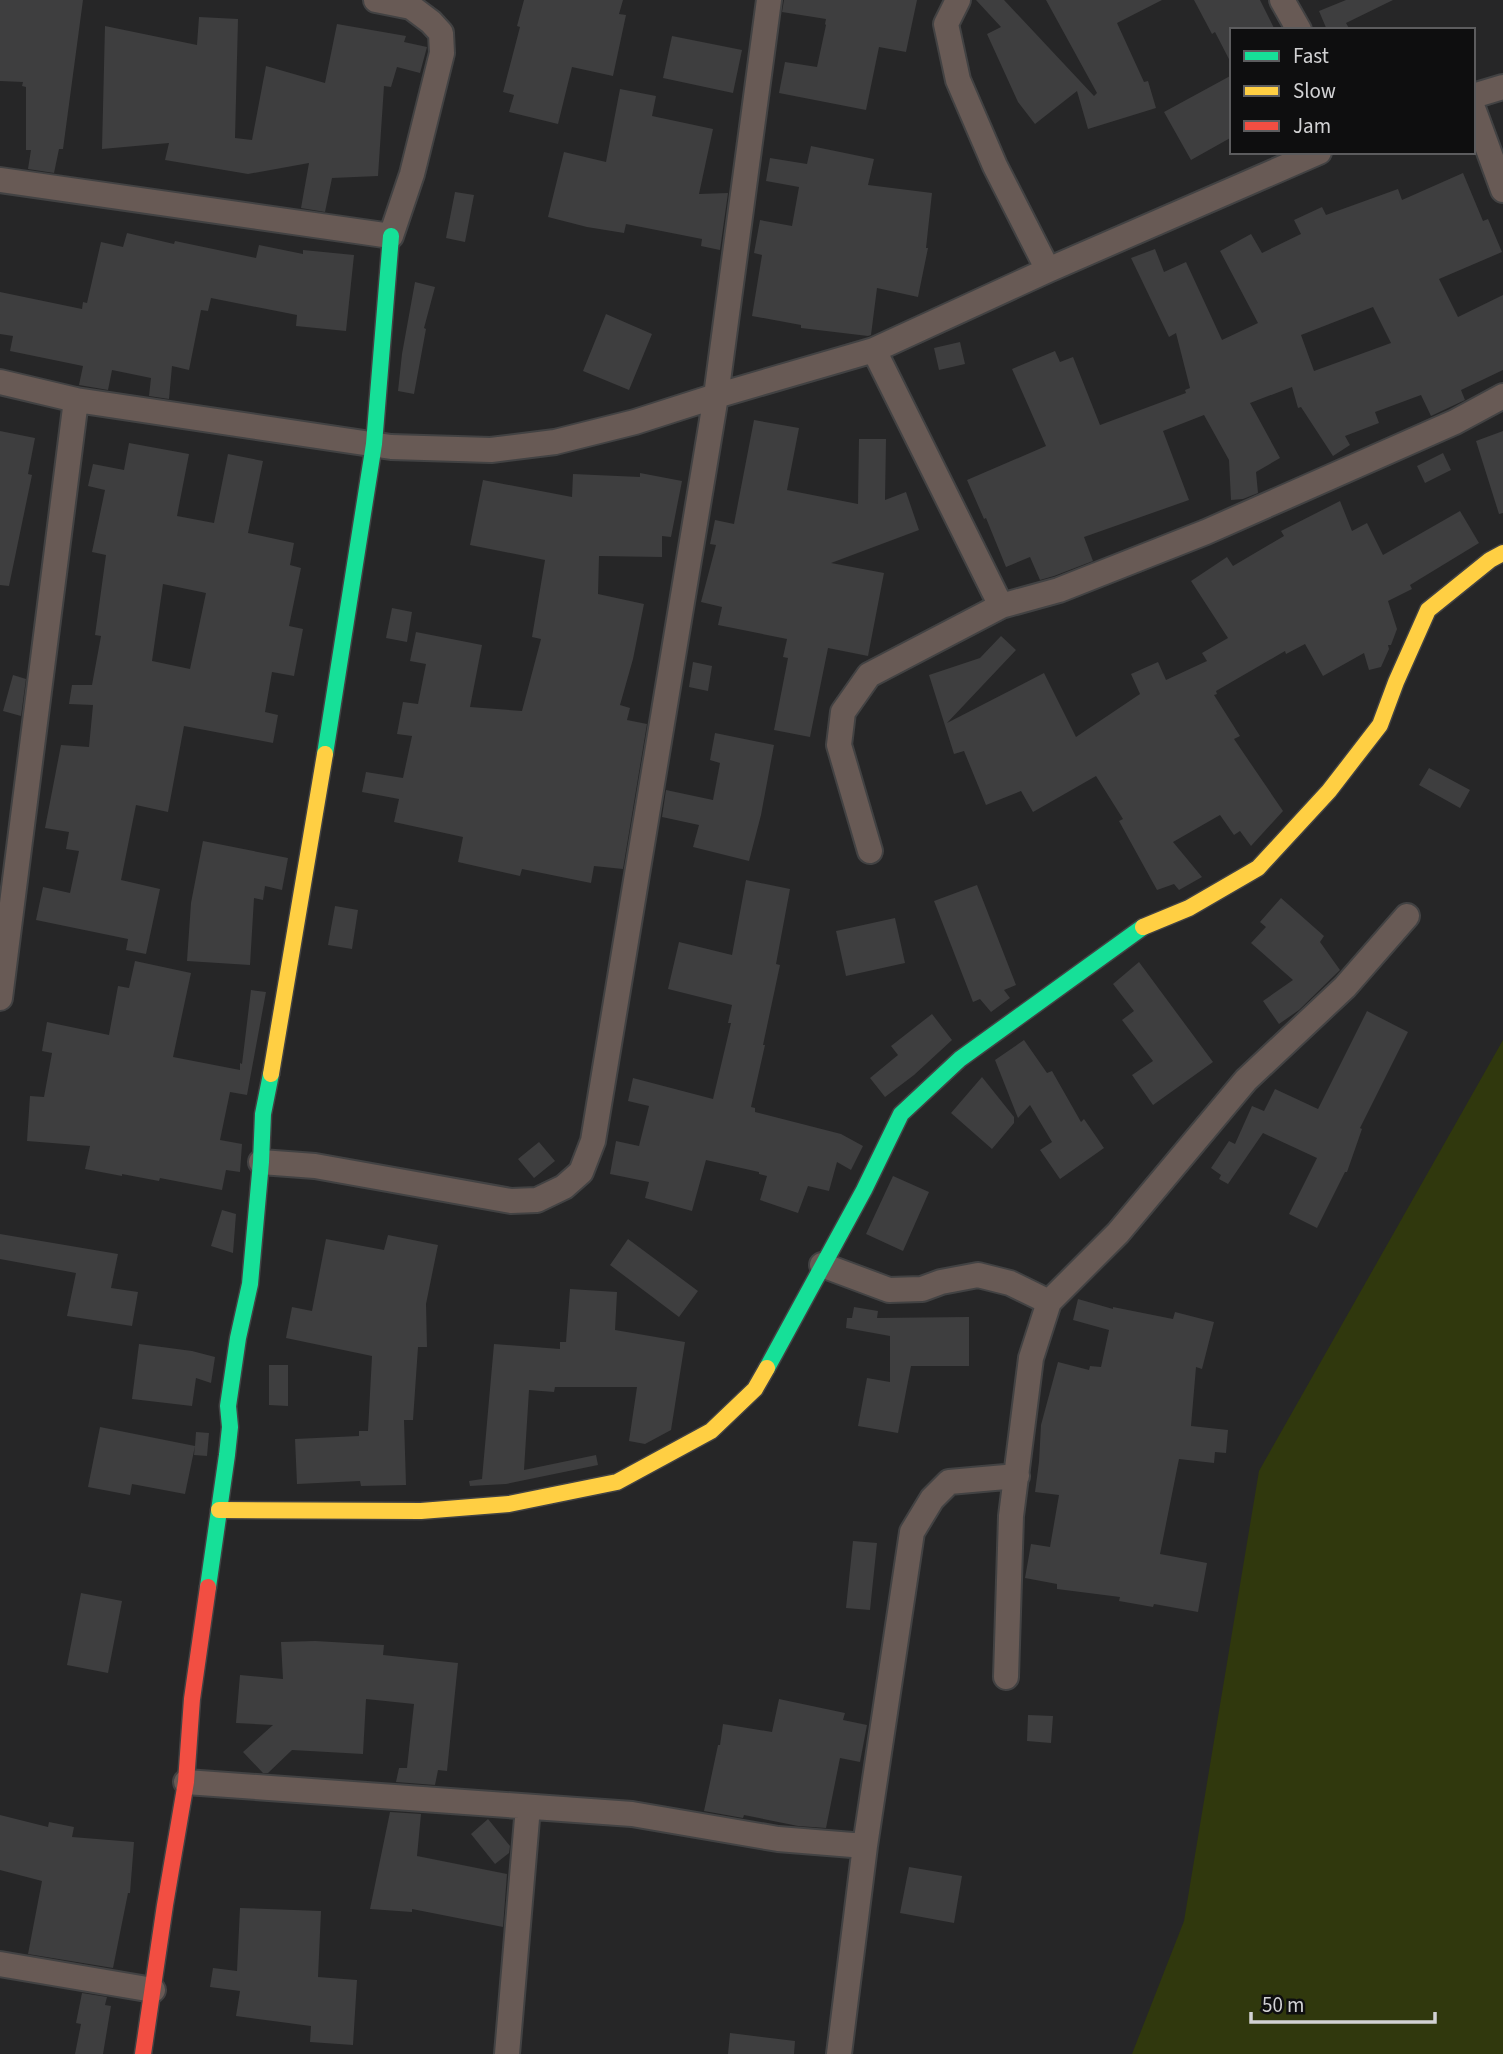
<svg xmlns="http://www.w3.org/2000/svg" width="1503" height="2054" font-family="'Source Sans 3',sans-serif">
<rect width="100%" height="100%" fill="#262627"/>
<path fill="#30380d" d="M1503,1040V2054H1132L1184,1921L1259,1471Z"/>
<path fill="#3e3e3f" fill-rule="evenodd" d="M0,0H83L63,149H59L54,173L28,169L31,150H26V87L22,86L23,82L0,81Z
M524,0H623L619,14L626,15L613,76L572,67L558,124L509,112L514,95L503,92L520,27L517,26Z
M784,0H917L906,52L879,47L866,110L779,93L785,62L817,67L826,25L825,24L826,19L782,12Z
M976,0H1004L1094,96L1097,93L1046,0H1162L1117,23L1144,82L1148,81L1156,108L1088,129L1077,91L1035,124L1018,102L987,34L1001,27Z
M1194,0H1260L1275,30H1232V65L1215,32L1212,34Z
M1346,0H1393L1346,23L1350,30H1327L1319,11Z
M199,17L238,19L235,138L252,140L266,66L325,83L337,24L406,36L404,42L427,47L420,73L397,67L391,87L384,86L378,176L332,178L325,212L301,208L309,163L248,174L165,160L169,143L102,149L105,26L197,45Z
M672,36L742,50L733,93L663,78Z
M1232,75V137L1191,160L1164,112Z
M620,89L656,96L652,116L713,129L699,194L728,193L720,250L701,246L702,239L626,224L624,233L587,227L548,217L564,152L606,162Z
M811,146L874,159L868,185L932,193L926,248H928L918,297L877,288L871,335L868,336L801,328V325L752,316L762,255L754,253L760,220L792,226L799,187L766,181L770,158L807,164Z
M1463,173L1483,221L1488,219L1502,252L1439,279L1458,317L1503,295V370L1461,390L1465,400L1431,416L1421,395L1375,412L1379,423L1345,436L1350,445L1333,456L1301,407L1298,408L1292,387L1250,403L1280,458L1256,472L1258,493L1243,499L1231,500L1229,460L1204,415L1163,431L1189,500L1084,537L1093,561L1054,576L1040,580L1030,557L1006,567L986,518L984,519L967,480L1046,446L1012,369L1055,351L1060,362L1073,357L1100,425L1186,393L1185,390L1190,388L1176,333L1169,337L1131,258L1155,249L1164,272L1186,262L1222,340L1258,323L1220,251L1251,234L1262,253L1301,234L1294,220L1322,207L1326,215L1398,189L1402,200ZM1373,307L1391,343L1314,371L1301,335Z
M455,192L474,195L465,242L446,238Z
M127,233L174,244L175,241L256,258L259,245L303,254V250L354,255L346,331L296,326L297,315L211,298L208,311L201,310L189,370L172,366L169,399L149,396L151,378L112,370L108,390L79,385L83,366L10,351L13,336L0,334V292L82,309L83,302L87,303L101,242L123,247Z
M415,282L435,287L424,328L426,329L414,394L398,391L402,354Z
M606,314L652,334L629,390L583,371Z
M960,342L965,364L939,370L934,348Z
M754,420L799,428L787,490L858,504L859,439H886L885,500L906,492L919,530L831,563L884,573L868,656L828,648L810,737L774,730L788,658L783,657L787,639L718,625L722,607L701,602L716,545L710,544L715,520L734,524Z
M0,431L35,438L28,474L32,475L9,586L0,585Z
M1503,431V513L1499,514L1476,441Z
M129,443L189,454L177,516L214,523L228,454L263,461L248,533L294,543L290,565L301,568L289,626L303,629L294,676L272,672L265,712L278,715L273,743L184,726L168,812L136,805L121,880L160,889L146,954L126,950L128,939L36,920L43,887L70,893L79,851L66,849L69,832L45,828L61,745L89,747L93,705L69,704L72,685H92L101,636L95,635L106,555L92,552L105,490L88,486L93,464L124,470ZM163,584L206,593L190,669L152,661Z
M1443,453L1451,470L1425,483L1417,466Z
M640,473L682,481L671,537L662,536V557L599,556L598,594L644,604L633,659L620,705L630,708L627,720L647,724L623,869L594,866L591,883L522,869L520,876L458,862L463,837L394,822L399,799L362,792L366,772L403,778L412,736L397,734L403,702L418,704L426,664L410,661L416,632L482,645L470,707L522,711L541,639L532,637L545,560L470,545L483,480L572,497L573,474L640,477Z
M1340,501L1352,531L1367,523L1383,555L1460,511L1479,543L1410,585L1412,589L1388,601L1397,629L1391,645H1388L1389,649L1381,667L1369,670L1364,653L1323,676L1305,644L1286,654L1285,651L1216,691L1217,694L1214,695L1240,736L1234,739L1283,811L1251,846L1240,831L1234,835L1220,815L1173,842L1202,877L1179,890L1174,884L1157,890L1119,821L1123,819L1096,776L1033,812L1021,791L986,805L964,751L954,754L929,675L980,658L1001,636L1016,650L947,723L1044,673L1076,737L1140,694L1131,674L1158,662L1166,680L1207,661L1202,653L1228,638L1191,581L1227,557L1233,566L1284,536L1281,531Z
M392,608L412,612L407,642L386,638Z
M693,662L712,666L708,691L689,687Z
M13,675L26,679L21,716L3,711Z
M715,733L774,745L761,815L749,861L693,847L699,825L662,817L666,790L713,800L720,763L710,760Z
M1429,768L1470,790L1460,808L1419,785Z
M203,841L288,858L282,890L265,886L263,900L254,898L250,965L187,961L191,903Z
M746,880L790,889L776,964L780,965L763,1045H765L751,1107L755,1108V1112L841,1134L863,1146L851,1170L837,1162L829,1191L808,1186L798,1213L760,1200L767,1176L759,1174V1172L706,1160L692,1211L645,1198L649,1182L610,1174L616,1141L639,1146L649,1106L628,1101L633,1078L713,1099L731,1023H728L732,1005L668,989L679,942L732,955Z
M977,885L1016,985L1004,990L1010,998L991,1012L980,999L973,1002L934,901Z
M1281,898L1324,936L1320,942L1340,970L1299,1010L1279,1024L1263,1001L1293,980L1251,943L1266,927L1260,922Z
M335,906L358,910L352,949L328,945Z
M895,918L905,963L846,976L836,931Z
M135,961L191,973L173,1057L240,1070V1063L242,1064L251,990L266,992L247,1095L230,1092L220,1140L242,1144L240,1172L226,1170L222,1190L160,1178L159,1181L122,1174V1176L85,1169L90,1146L27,1141L30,1096L44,1097L52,1053L42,1051L47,1022L109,1035L118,986L129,988Z
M1139,962L1213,1062L1153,1105L1132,1075L1153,1061L1122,1020L1134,1011L1113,984Z
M1367,1011L1408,1032L1360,1128L1362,1129L1347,1172H1345L1317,1228L1289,1214L1317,1158L1263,1133L1228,1184L1219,1179L1221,1175L1211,1168L1229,1141L1235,1144L1252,1106L1264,1111L1275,1089L1318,1109Z
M932,1014L952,1040L914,1075L885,1097L870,1078L898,1055L891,1046Z
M1024,1040L1047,1073L1052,1071L1081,1122L1084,1119L1104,1148L1060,1179L1040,1150L1052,1142L1030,1105L1018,1118L995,1060Z
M982,1077L1014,1117V1123L992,1149L951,1113Z
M539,1142L555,1161L534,1178L518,1159Z
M893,1176L929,1192L903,1251L866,1234Z
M222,1210L236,1214L233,1253L211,1246Z
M0,1234L118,1254L111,1288L138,1292L132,1326L67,1316L76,1273L0,1259Z
M388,1235L438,1245L426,1304L427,1347H418L413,1420H404L406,1485L361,1486L360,1481L297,1484L295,1439L359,1436V1431H368L372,1356L286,1338L292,1307L312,1311L326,1239L384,1250Z
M628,1239L698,1291L679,1317L610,1265Z
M570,1289L617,1292L615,1330L685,1342L671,1430L645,1444L629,1441L637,1387H555L554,1392L529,1390L524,1470L596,1455L598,1465L506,1484L470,1486L469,1481L482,1479L494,1344L560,1349V1342H566Z
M1078,1299L1113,1309V1307L1173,1319L1175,1312L1214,1322L1202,1369L1196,1367L1191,1426L1228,1430L1226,1453L1215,1452L1214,1463L1179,1459L1160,1554L1207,1563L1198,1612L1154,1604L1153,1607L1119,1601L1120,1597L1057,1589V1584L1025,1578L1031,1544L1050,1547L1059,1495L1035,1492L1039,1462L1041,1425L1058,1362L1089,1370L1090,1366L1101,1367L1109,1330L1073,1320Z
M854,1307L878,1311L877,1318L969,1317V1366H911L898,1433L858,1426L867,1378L890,1382V1336L846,1328L847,1318H852Z
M139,1344L192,1351L215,1357L211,1383L196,1378L192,1406L132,1399Z
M269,1365H288V1406L269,1405Z
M100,1427L195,1446L196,1432L209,1433L207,1456L194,1455L195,1446L185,1494L132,1484L130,1495L88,1487Z
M853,1541L877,1543L870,1610L846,1608Z
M81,1593L122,1601L108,1673L67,1665Z
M315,1641L384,1645L383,1655L458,1663L447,1771L438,1770L435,1785L396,1782L399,1768H407L414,1704L366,1699L363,1754L292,1750L268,1773H263L243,1752L273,1725L236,1723L240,1675L283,1679L281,1642Z
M779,1699L845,1713L843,1720L867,1725L860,1762L840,1758L826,1828L798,1826L744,1815L743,1818L704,1811L718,1745H720L723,1724L772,1732Z
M1028,1715L1053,1716L1051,1743L1027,1741Z
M390,1812L421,1814L417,1856L507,1874L503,1927L412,1909V1912L370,1909Z
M0,1815L48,1827L49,1822L74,1827L72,1837L134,1842L130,1893H128L113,1968L28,1954L42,1881L0,1870Z
M488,1819L510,1846L509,1853L495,1864L471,1834Z
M909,1867L962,1876L954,1923L900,1913Z
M240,1908L321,1911L318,1977L357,1980L353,2045L310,2042L311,2026L236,2016L240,1991L210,1987L213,1968L237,1971Z
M82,1993L107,1997L105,2005L111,2006L103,2054H75L81,2024L76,2023Z
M730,2033L795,2041L794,2054H728Z"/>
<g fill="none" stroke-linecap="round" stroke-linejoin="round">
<g stroke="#424243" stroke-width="28">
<path id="street" d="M958,0L946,24L958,80L995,166L1048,270
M1282,0L1299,30
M1473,96L1503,87
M1473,108L1503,190
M0,180L391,236L412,174L442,53L441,33L431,22L411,7L376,0
M874,350L1001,606
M0,382L76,400L391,447L491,450L555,442L635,422L716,396L874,350L1048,270L1319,152
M870,851L839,745L843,712L869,675L1001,606L1059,590L1206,532L1455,422L1503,396
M0,998L76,400
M261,1162L315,1166L511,1201L537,1200L564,1187L581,1172L593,1141L716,396L769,0
M822,1265L889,1290L922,1289L941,1282L978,1275L1010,1283L1049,1302
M1006,1677L1011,1516L1031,1358L1049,1302L1118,1233L1246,1080L1345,987L1407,916
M186,1782L632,1814L778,1839L865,1846
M0,1964L153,1990
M507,2054L528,1807
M839,2054L865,1846L912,1532L932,1499L949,1482L1017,1476"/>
</g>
<g stroke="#424243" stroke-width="19">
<path id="fast" d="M325,754L374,444L391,236
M767,1368L864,1190L901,1114L960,1059L1143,927
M208,1587L227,1455L230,1427L228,1406L238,1338L250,1284L261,1162L263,1114L271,1074"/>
</g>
<g stroke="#424243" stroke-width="19">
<path id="slow" d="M1143,927L1189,908L1258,868L1329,791L1380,725L1396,682L1428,610L1490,560L1503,553
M271,1074L325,754
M219,1510L421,1511L509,1504L617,1482L711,1431L755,1389L767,1368"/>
</g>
<g stroke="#424243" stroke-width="19">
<path id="jam" d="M143,2054L165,1905L186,1782L192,1699L208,1587"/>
</g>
<use href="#street" stroke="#685a55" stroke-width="24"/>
<use href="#fast" stroke="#16e098" stroke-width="16"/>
<use href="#slow" stroke="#ffcf43" stroke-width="16"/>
<use href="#jam" stroke="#f24e42" stroke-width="16"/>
</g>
<rect x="1230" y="28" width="245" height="126" fill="#0e0e0f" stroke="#5c5c5e" stroke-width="2"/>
<rect x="1244" y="51" width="35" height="10" fill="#16e098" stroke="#5c5c5e" stroke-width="2"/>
<text x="1293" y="63" font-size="21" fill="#d2d2d4">Fast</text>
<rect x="1244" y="86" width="35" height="10" fill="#ffcf43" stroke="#5c5c5e" stroke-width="2"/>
<text x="1293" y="98" font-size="21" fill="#d2d2d4">Slow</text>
<rect x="1244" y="121" width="35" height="10" fill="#f24e42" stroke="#5c5c5e" stroke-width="2"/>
<text x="1293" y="133" font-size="21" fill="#d2d2d4">Jam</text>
<path d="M1251 2012v10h184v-10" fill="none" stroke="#d2d2d4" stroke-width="3.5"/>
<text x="1262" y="2012" font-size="21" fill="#d2d2d4" stroke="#0e0e0f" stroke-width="5" paint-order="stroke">50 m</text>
</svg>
